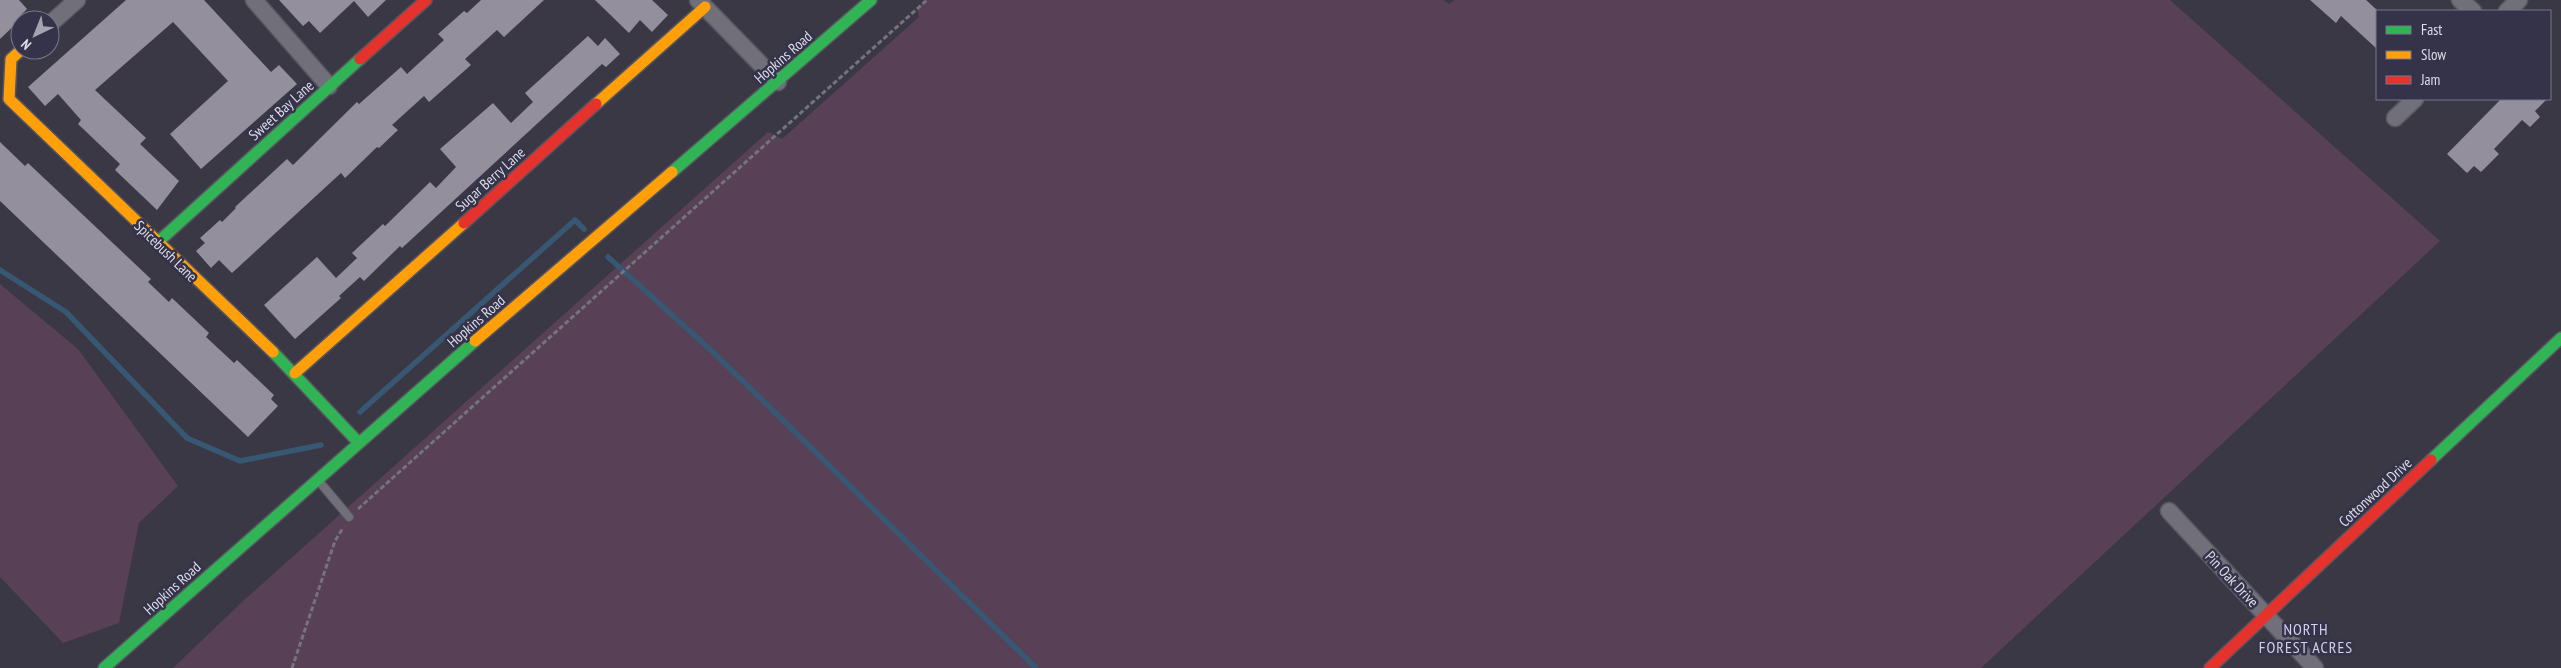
<svg xmlns="http://www.w3.org/2000/svg" width="2561" height="668" font-family="'PT Sans Narrow',sans-serif">
<rect width="100%" height="100%" fill="#393844"/>
<path fill="#584056" d="M926,0H1444L1449,4L1455,0H2170L2440,241L1981,668H173L243,601L768,132L782,139L919,17L917,8Z
M0,284L78,349L178,486L139,523L119,623L63,643L0,577Z"/>
<g fill="none" stroke-linecap="round" stroke-linejoin="round">
<path stroke="#385772" stroke-width="5.5" d="M608,257L714,353L1036,668
M0,270L66,312L187,438L240,461L321,445
M360,412L575,220L584,229"/>
</g>
<path fill="#948f9d" d="M0,0H19L27,9L20,16L22,18L0,39Z
M126,0H204L271,72L279,65L297,84L201,169L170,134L228,81L173,22L95,90L146,138L140,144L179,181L157,210L115,170L120,164L78,124L81,120L58,94L45,106L28,87Z
M279,0H386L368,17L354,1L320,33L309,21L303,26Z
M481,0H544L504,37L497,30L465,59L471,65L429,102L424,96L392,125L398,130L379,148L377,147L345,178L341,173L232,273L219,260L211,268L196,251L205,243L200,238L220,220L222,222L236,208L235,207L287,159L293,165L357,102L359,104L401,67L407,74L444,40L438,34L464,11L467,13Z
M595,0H652L668,15L652,32L640,20L629,33Z
M2310,0H2366L2377,10V49L2341,16L2336,23Z
M588,36L598,46L605,38L620,54L606,67L602,64L402,248L400,246L364,281L360,277L339,296L341,298L295,339L264,305L317,257L336,278L357,258L352,253L383,224L385,226L430,182L436,188L456,167L440,149L493,103L511,123L533,102L525,93Z
M2501,99H2547L2535,111L2540,117L2530,127L2522,120L2494,149L2499,154L2481,172L2474,166L2467,173L2447,154Z
M0,142L25,166L28,163L151,279L148,282L169,302L172,298L209,333L206,337L234,363L237,360L274,395L271,399L278,406L248,437L0,201Z"/>
<g fill="none" stroke-linecap="round" stroke-linejoin="round">
<g stroke="#565560" stroke-width="10">
<path id="lane" d="M318,480L349,517"/>
</g>
<g stroke="#565560" stroke-width="19">
<path id="street" d="M254,0L329,86
M698,0L778,82
M2460,0L2473,11
M2507,11L2519,0
M50,24L77,0
M2395,118L2415,99
M2169,511L2315,668"/>
</g>
<g stroke="#565560" stroke-width="14">
<path id="fast" d="M672,172L871,0
M157,243L360,59
M273,352L358,442
M2431,460L2561,338
M104,668L475,341"/>
</g>
<g stroke="#565560" stroke-width="14">
<path id="slow" d="M21,50L11,59L9,99L273,352
M596,104L705,7
M475,341L672,172
M295,373L464,223"/>
</g>
<g stroke="#565560" stroke-width="14">
<path id="jam" d="M360,59L426,0
M464,223L596,104
M2210,668L2431,460"/>
</g>
<path stroke="#74747c" stroke-width="3" stroke-dasharray="5 2.5" stroke-linecap="butt" d="M358,509L927,0
M292,668L335,541L343,528"/>
<use href="#lane" stroke="#71707a" stroke-width="8"/>
<use href="#street" stroke="#71707a" stroke-width="16"/>
<use href="#fast" stroke="#30b455" stroke-width="11"/>
<use href="#slow" stroke="#ff9f0a" stroke-width="11"/>
<use href="#jam" stroke="#e5322d" stroke-width="11"/>
</g>
<g text-anchor="middle" dominant-baseline="central" stroke-width="5" stroke-linejoin="round" paint-order="stroke">
<g font-size="15" fill="#dddcea" stroke="#353349">
<text transform="translate(783 57) rotate(-41)">Hopkins Road</text>
<text transform="translate(281 110) rotate(-42)">Sweet Bay Lane</text>
<text transform="translate(490 179) rotate(-42)">Sugar Berry Lane</text>
<text transform="translate(166 251) rotate(44)">Spicebush Lane</text>
<text transform="translate(476 321) rotate(-41)">Hopkins Road</text>
<text transform="translate(2375 492) rotate(-43)">Cottonwood Drive</text>
<text transform="translate(2232 579) rotate(47)">Pin Oak Drive</text>
<text transform="translate(172 588) rotate(-42)">Hopkins Road</text>
</g>
<g font-size="16" letter-spacing="1" fill="#d3d1ed" stroke="#353349">
<text x="2306" y="629">NORTH<tspan x="2306" dy="18">FOREST ACRES</tspan></text>
</g>
</g>
<rect x="2376" y="10" width="175" height="90" fill="#353349" stroke="#787789"/>
<rect x="2386" y="26" width="25" height="8" fill="#30b455" stroke="#787789"/>
<text x="2421" y="35" font-size="15" fill="#dddcea">Fast</text>
<rect x="2386" y="51" width="25" height="8" fill="#ff9f0a" stroke="#787789"/>
<text x="2421" y="60" font-size="15" fill="#dddcea">Slow</text>
<rect x="2386" y="76" width="25" height="8" fill="#e5322d" stroke="#787789"/>
<text x="2421" y="85" font-size="15" fill="#dddcea">Jam</text>
<g transform="translate(35 35) rotate(223)"><circle r="24" fill="#353349" stroke="#787789"/>
<path d="M0-4L9 19L0 12L-9 19Z" fill="#a4a3b0"/>
<text y="-8" font-size="14" font-weight="bold" text-anchor="middle" fill="#dddcea">N</text>
</g>
</svg>
